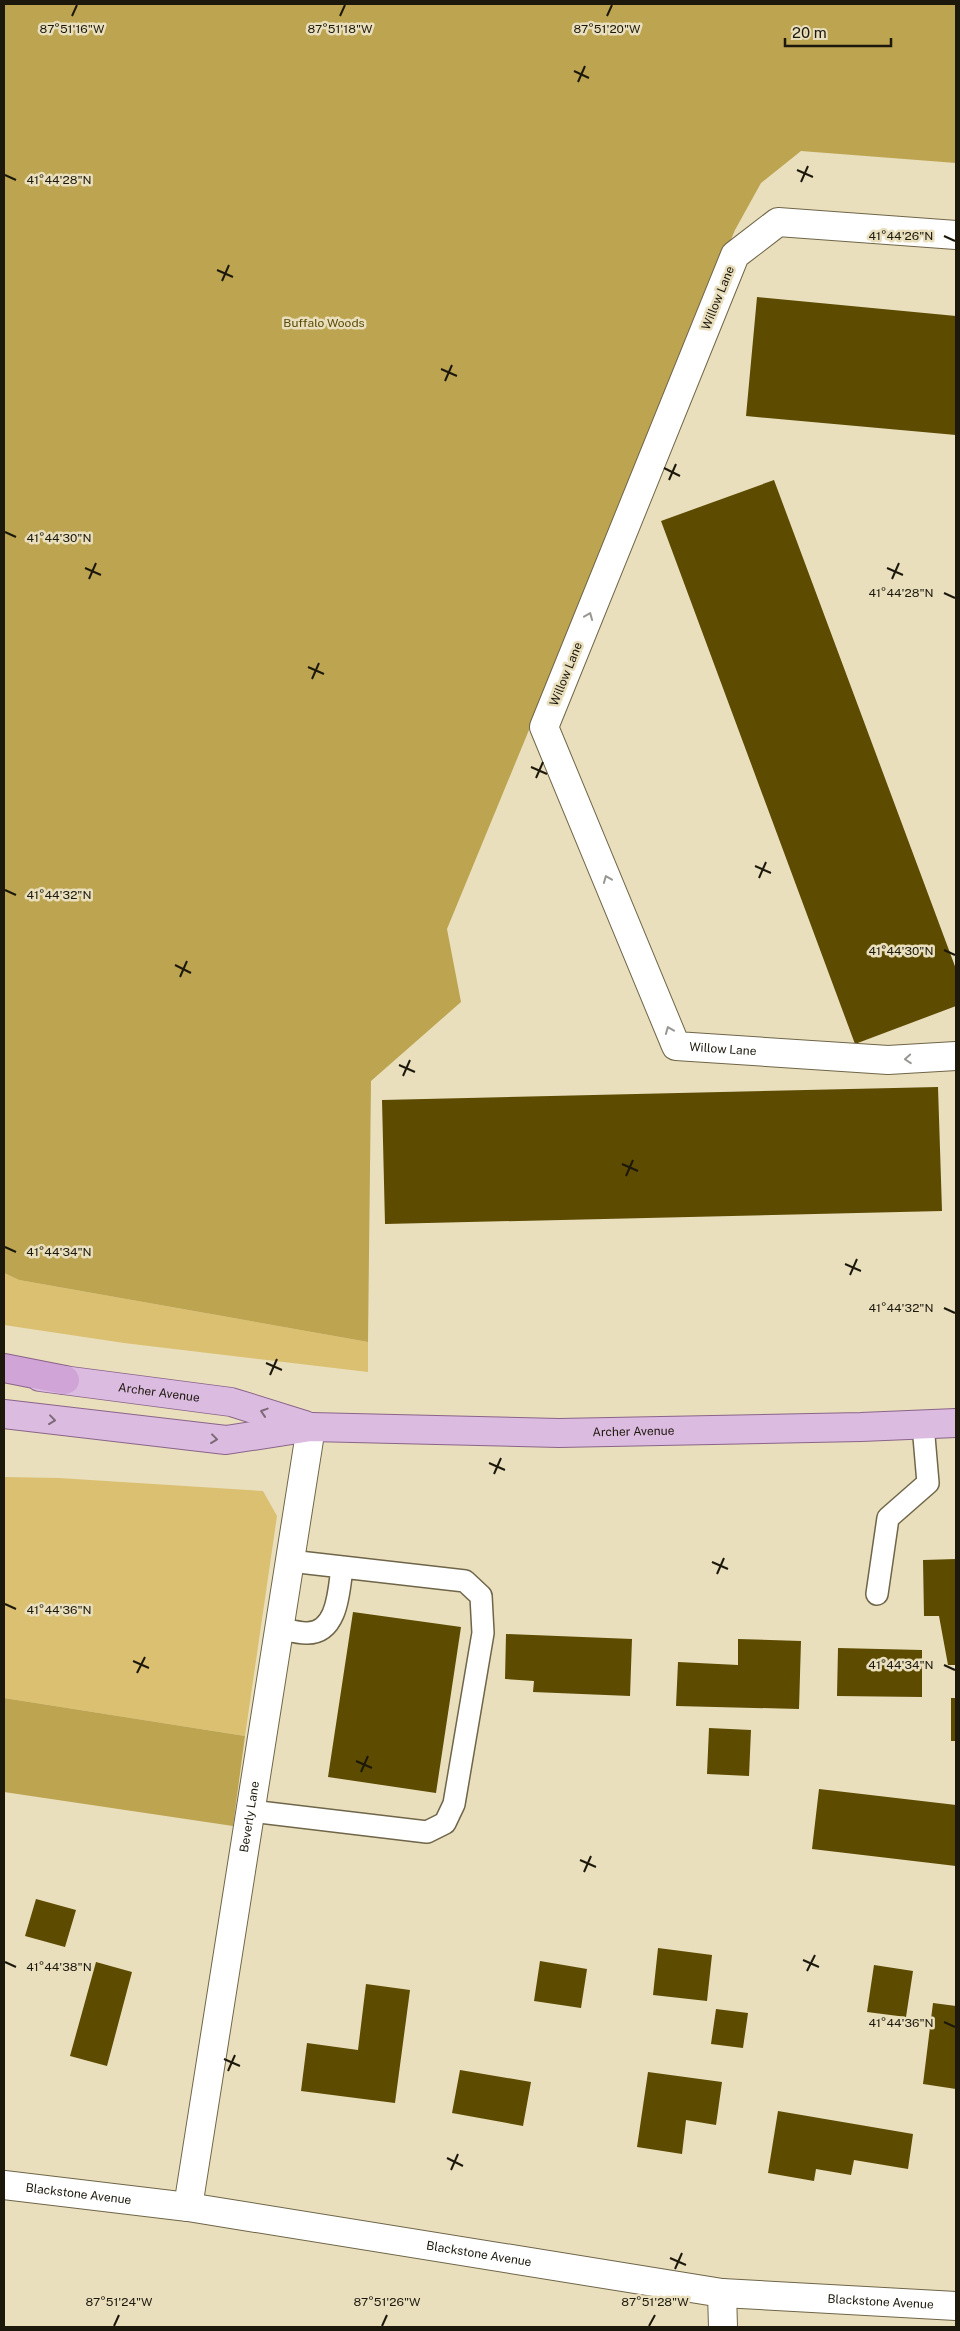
<svg xmlns="http://www.w3.org/2000/svg" width="960" height="2331" font-family="'Public Sans',sans-serif">
<rect width="100%" height="100%" fill="#e9dfbd"/>
<path fill="#dac070" d="M4,1273L19,1280L368,1342V1372L124,1343L4,1325Z
M4,1477L59,1478L263,1491L277,1516L245,1736L4,1698Z"/>
<path fill="#bda451" d="M4,4H956V163L801,151L761,183L735,230L447,929L461,1002L371,1081L368,1342L19,1280L4,1273Z
M4,1698L245,1736L233,1826L4,1792Z"/>
<path fill="#5d4b00" d="M757,297L956,316V435L746,416Z
M774,480L956,969V1006L855,1044L661,521Z
M938,1087L942,1211L385,1224L382,1100Z
M956,1559V1665H948L939,1616H924L923,1560Z
M353,1612L461,1627L436,1793L328,1777Z
M506,1634L632,1639L630,1696L533,1692L534,1681L505,1679Z
M738,1639L801,1641L799,1709L676,1706L678,1662L738,1665Z
M838,1648L922,1650V1697L837,1696Z
M951,1698H956V1741H951Z
M709,1728L751,1730L749,1776L707,1774Z
M819,1789L956,1805V1866L812,1849Z
M36,1899L76,1910L65,1947L25,1936Z
M658,1948L712,1955L707,2001L653,1995Z
M540,1961L587,1969L581,2008L534,2001Z
M96,1962L132,1972L107,2066L70,2056Z
M874,1965L913,1971L906,2017L867,2012Z
M366,1984L410,1990L395,2103L301,2091L307,2043L358,2050Z
M933,2003L956,2006V2089L923,2084Z
M716,2009L748,2013L743,2048L711,2044Z
M460,2070L531,2082L523,2126L452,2113Z
M648,2072L722,2082L716,2125L686,2120L682,2154L637,2147Z
M778,2111L913,2134L908,2169L854,2160L851,2175L816,2169L814,2181L768,2173Z"/>
<g fill="none" stroke-linecap="round" stroke-linejoin="round">
<g stroke="#6f6548" stroke-width="24">
<path id="service" d="M877,1594L888,1518L928,1483L923,1425
M279,1628C288,1630 298,1633 306,1633C338,1634 339,1590 342,1567
M251,1811L427,1832L445,1823L454,1804L483,1633L481,1596L465,1581L290,1561"/>
</g>
<g stroke="#6f6548" stroke-width="30">
<g id="minor">
<path id="s1" d="M956,235L778,222L735,255L544,727L676,1046L888,1060L956,1056"/>
<path id="s2" d="M4,2185L188,2207L722,2293L956,2306"/>
<path id="s3" d="M188,2207L311,1427"/>
<path d="M722,2293L723,2327"/>
</g>
</g>
<g stroke="#8a6489" stroke-width="30">
<g id="primary">
<path id="s4" d="M40,1377L231,1402L305,1425"/>
<path id="s5" d="M4,1414L226,1440L311,1427L559,1433L861,1427L956,1423"/>
</g>
</g>
<g stroke="#8a6489" stroke-width="30">
<path id="trunk" d="M4,1368L65,1380"/>
</g>
<use href="#service" stroke="#fff" stroke-width="21"/>
<use href="#minor" stroke="#fff" stroke-width="28"/>
<use href="#primary" stroke="#dcbbe1" stroke-width="28"/>
<use href="#trunk" stroke="#d0a4d7" stroke-width="28"/>
</g>
<defs><path id="oneway-chevron" d="M-2-3.5L2.5 0L-2 3.5" fill="none" stroke-width="1.6" stroke-linecap="round" stroke-linejoin="round" transform="scale(1.25)"/></defs>
<g stroke="#999792">
<use href="#oneway-chevron" transform="translate(589 616) rotate(-68)"/>
<use href="#oneway-chevron" transform="translate(607 879) rotate(-112)"/>
<use href="#oneway-chevron" transform="translate(669 1030) rotate(-112)"/>
<use href="#oneway-chevron" transform="translate(908 1059) rotate(176)"/>
</g>
<g stroke="#7c6a76">
<use href="#oneway-chevron" transform="translate(264 1412) rotate(-162)"/>
<use href="#oneway-chevron" transform="translate(52 1420) rotate(7)"/>
<use href="#oneway-chevron" transform="translate(214 1439) rotate(7)"/>
</g>
<path fill="none" stroke="#1c180c" stroke-width="2" d="M72,16L77,5M340,16L345,5M607,16L612,5M574,71L589,78M578,82L585,66M797,170L813,177M5,175L16,180M801,182L808,166M944,236L955,241M217,270L233,277M222,281L229,265M441,369L457,376M445,381L452,365M664,468L680,476M669,480L676,464M5,532L16,537M85,568L101,575M887,568L903,575M89,579L96,563M892,579L899,563M944,593L955,598M308,667L324,674M312,679L319,663M531,767L547,774M536,778L543,762M755,866L771,873M759,878L766,862M5,890L16,895M944,950L955,955M175,965L191,973M180,977L187,961M399,1065L415,1072M403,1076L410,1060M622,1164L638,1171M626,1176L633,1160M5,1247L16,1252M845,1264L861,1271M850,1275L857,1259M944,1308L955,1313M266,1363L282,1370M270,1375L277,1359M489,1463L505,1470M494,1474L501,1458M712,1562L728,1569M717,1574L724,1558M5,1604L16,1609M133,1661L149,1668M944,1665L955,1670M137,1673L145,1657M356,1761L372,1768M361,1772L368,1756M580,1860L596,1867M584,1872L591,1856M803,1960L819,1967M5,1962L16,1967M807,1971L815,1955M944,2022L955,2027M224,2059L240,2066M228,2071L235,2055M447,2158L463,2166M451,2170L458,2154M670,2258L686,2265M675,2269L682,2253M114,2326L119,2315M382,2326L387,2315M649,2326L655,2315"/>
<g text-anchor="middle" dominant-baseline="central" stroke-width="5" stroke-linejoin="round" paint-order="stroke">
<g font-size="12" fill="#1c180c" stroke="#e9dfbd">
<text transform="translate(718 298) rotate(-68)">Willow Lane</text>
<text transform="translate(566 674) rotate(-68)">Willow Lane</text>
<text stroke="none"><textPath href="#s1" startOffset="1134">Willow Lane</textPath></text>
<text stroke="none"><textPath href="#s4" startOffset="120">Archer Avenue</textPath></text>
<text stroke="none"><textPath href="#s5" startOffset="632">Archer Avenue</textPath></text>
<text stroke="none"><textPath href="#s3" startOffset="395">Beverly Lane</textPath></text>
<text stroke="none"><textPath href="#s2" startOffset="75">Blackstone Avenue</textPath></text>
<text stroke="none"><textPath href="#s2" startOffset="480">Blackstone Avenue</textPath></text>
<text stroke="none"><textPath href="#s2" startOffset="885">Blackstone Avenue</textPath></text>
</g>
<g font-size="12" fill="#5a4803" stroke="#e9dfbd">
<text x="324" y="323">Buffalo Woods</text>
</g>
</g>
<g font-size="12" text-anchor="middle" fill="#1c180c" stroke="#e9dfbd" stroke-width="5" stroke-linejoin="round" paint-order="stroke">
<text x="72" y="33">87°51'16"W</text>
<text x="340" y="33">87°51'18"W</text>
<text x="607" y="33">87°51'20"W</text>
<text x="59" y="184">41°44'28"N</text>
<text x="901" y="240">41°44'26"N</text>
<text x="59" y="542">41°44'30"N</text>
<text x="901" y="597">41°44'28"N</text>
<text x="59" y="899">41°44'32"N</text>
<text x="901" y="955">41°44'30"N</text>
<text x="59" y="1256">41°44'34"N</text>
<text x="901" y="1312">41°44'32"N</text>
<text x="59" y="1614">41°44'36"N</text>
<text x="901" y="1669">41°44'34"N</text>
<text x="59" y="1971">41°44'38"N</text>
<text x="901" y="2027">41°44'36"N</text>
<text x="119" y="2306">87°51'24"W</text>
<text x="387" y="2306">87°51'26"W</text>
<text x="655" y="2306">87°51'28"W</text>
</g>
<rect width="960" height="2331" fill="none" stroke="#1c180c" stroke-width="10"/>
<path d="M785 38v8h106v-8" fill="none" stroke="#1c180c" stroke-width="2.5"/>
<text x="792" y="38" font-size="15" fill="#1c180c" stroke="#e9dfbd" stroke-width="4" paint-order="stroke">20 m</text>
</svg>
